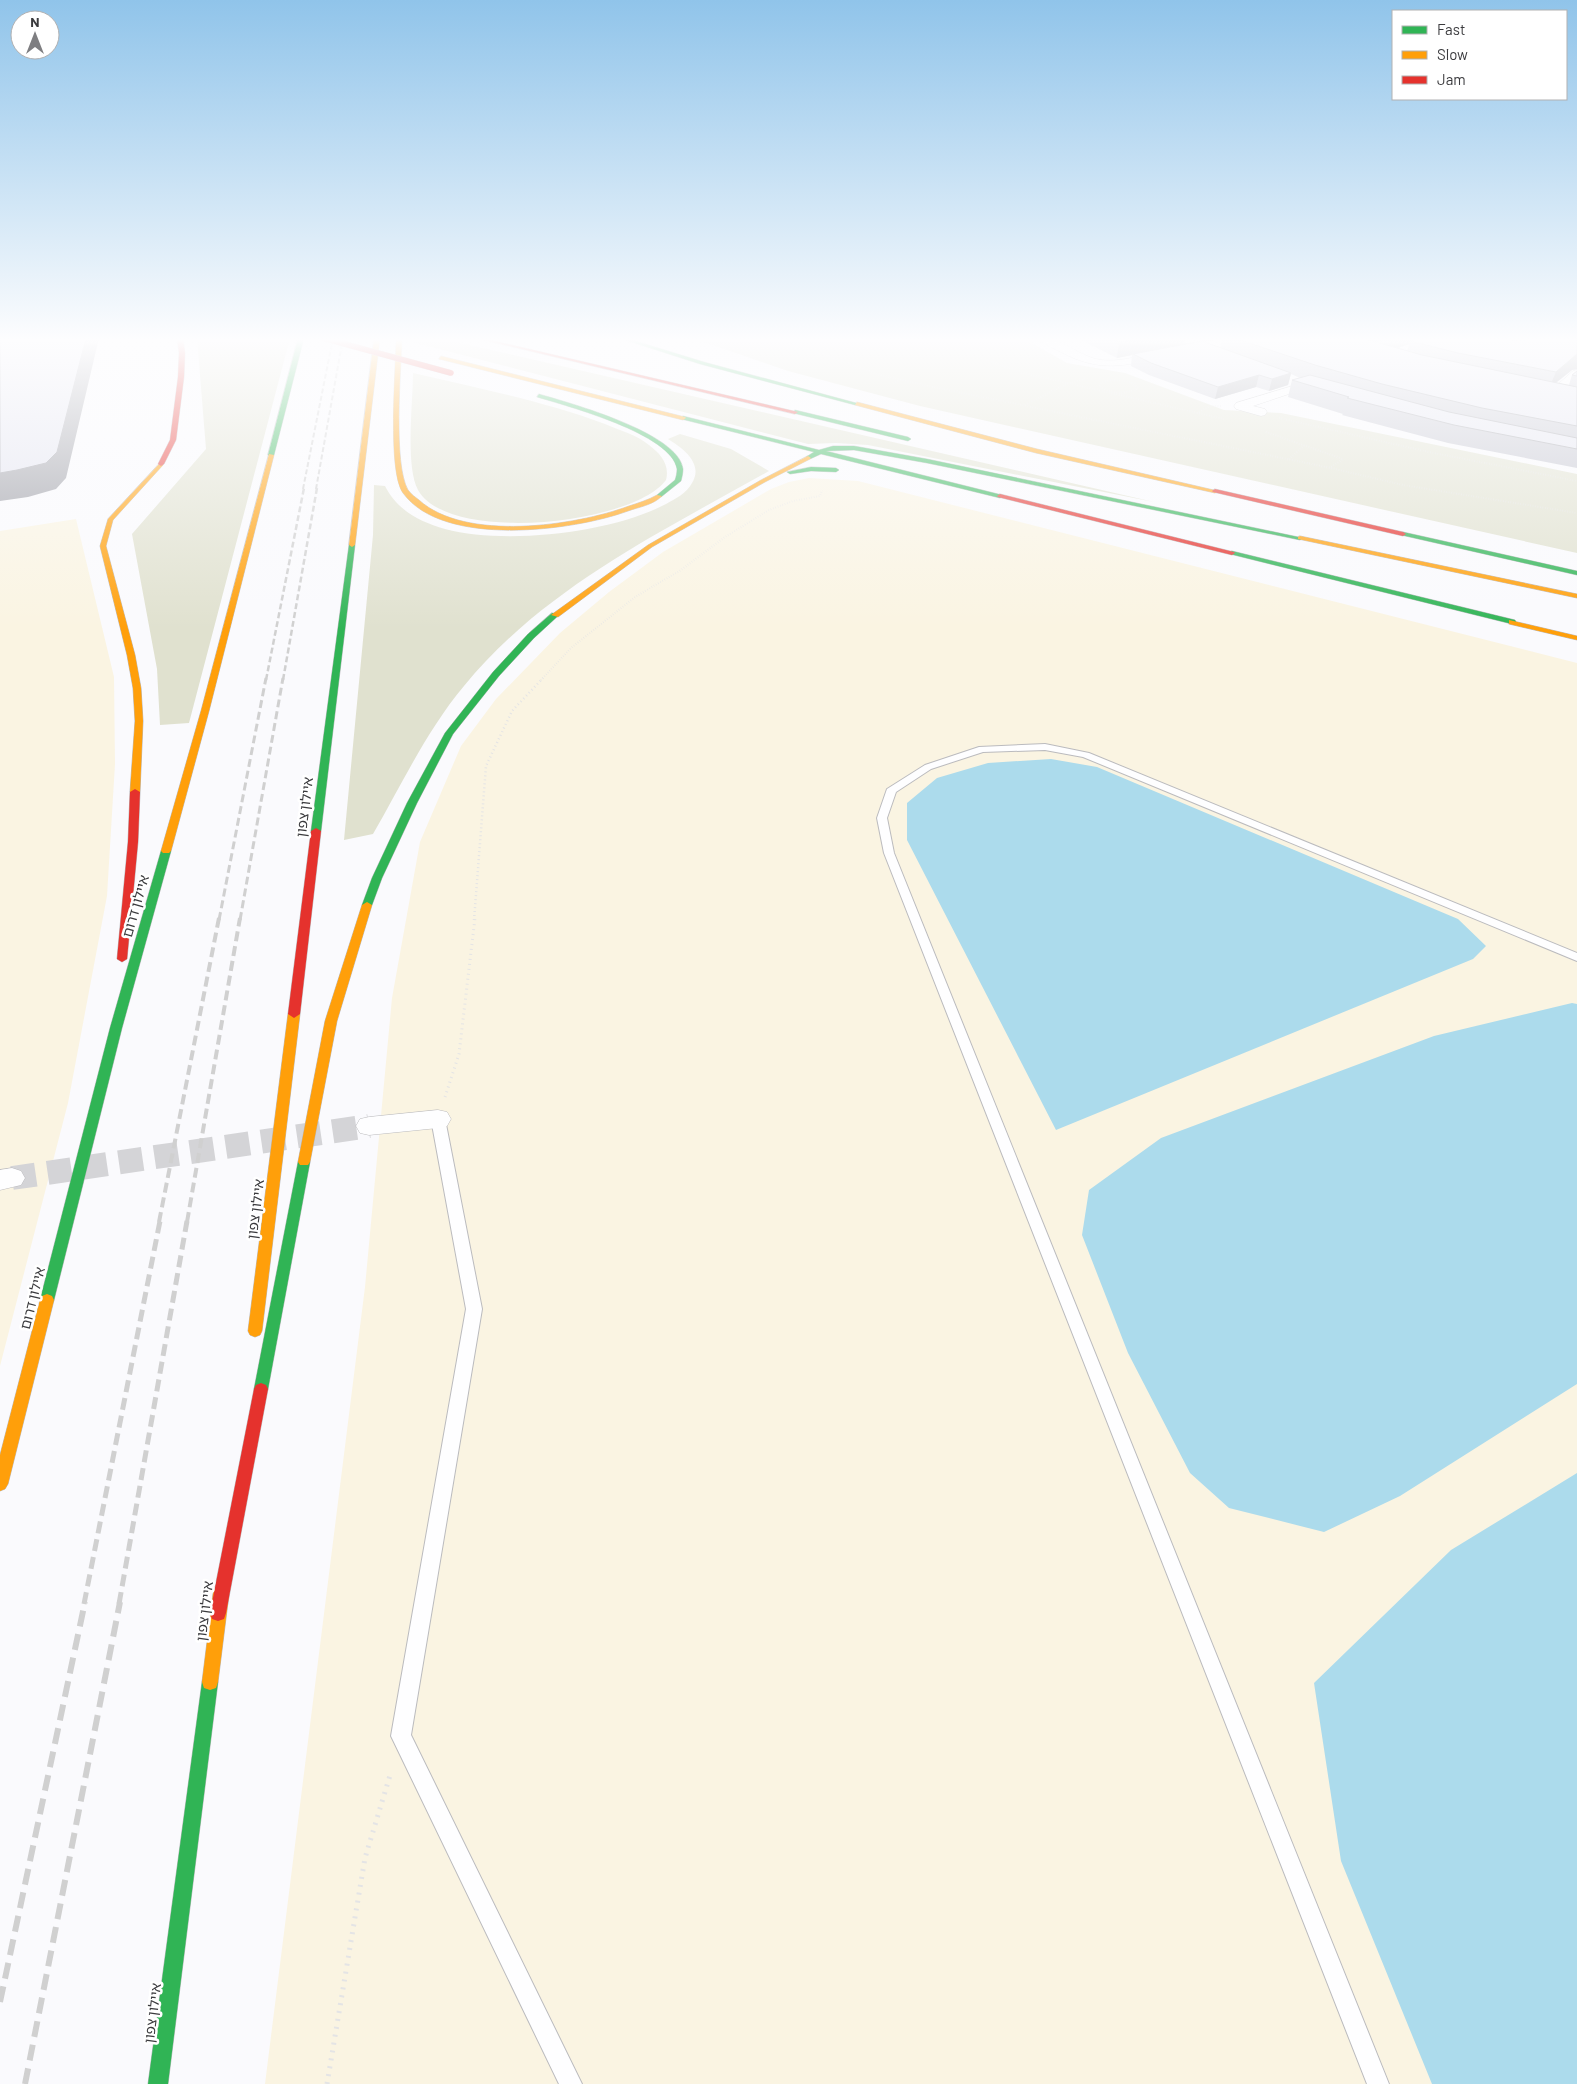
<svg xmlns="http://www.w3.org/2000/svg" width="1577" height="2084" font-family="Barlow,'Noto Sans Hebrew',sans-serif">
<rect width="100%" height="100%" fill="#fafafd"/>
<path fill="#e0e1cf" d="M197,338H290L189,723L160,725L157,669L132,534L206,449Z
M416,338H439L1154,502L868,445L836,443L808,444L416,343Z
M703,338H908L910,340L931,338H1023L1067,363L1125,373L1224,410L1281,413L1577,474V553L920,406L788,371L698,340Z
M413,373C477,388 543,401 605,424C619,430 637,435 649,445C661,454 670,465 666,480C633,525 448,544 418,490C405,466 413,401 413,373Z
M680,434L731,449L769,471C661,532 544,588 464,686C427,730 402,784 373,834L344,840L373,535L374,485L385,486C397,510 420,522 445,529C506,545 611,533 666,504C675,499 687,493 692,483C704,464 683,448 668,439Z"/>
<path fill="#faf4e2" d="M809,478L858,481L1577,663V2084H265L365,1287L392,998L420,842L461,746L496,699L560,633L609,592L663,552L771,489L789,482Z
M76,519L114,677L115,764L107,896L68,1103L0,1366V531Z"/>
<path fill="#acdbec" d="M1051,759L1097,767L1458,919L1486,946L1473,959L1056,1130L907,840V803L937,778L988,763Z
M1572,1003L1577,1004V1384L1400,1496L1324,1532L1229,1508L1190,1473L1128,1353L1082,1235L1089,1190L1161,1138L1434,1036Z
M1577,1473V2084H1432L1341,1861L1314,1683L1451,1550Z"/>
<g fill="none" stroke-linecap="round" stroke-linejoin="round">
<path stroke="#d4d4d7" stroke-width="24" stroke-dasharray="24 12" stroke-linecap="butt" d="M12,1178L369,1126"/>
<g stroke="#bbbbbe" stroke-width="2">
<path id="lane" d="M1045,744L1089,753L1577,953V961L1083,757L1045,750L983,752L931,769L896,792L887,818L894,853L1389,2084H1367L884,853L877,818L887,789L925,765L979,747Z
M438,1114L443,1116L445,1119L482,1309L411,1735L582,2084H559L391,1736L466,1309L431,1119L433,1116Z"/>
</g>
<g stroke="#bbbbbe" stroke-width="1">
<path id="street" d="M1038,338C1058,336 1076,354 1096,359C1118,364 1141,355 1162,351L1168,354L1166,356C1125,366 1100,373 1061,352C1053,348 1043,344 1038,338Z
M1176,338H1189L1227,356L1221,359L1217,358Z
M1577,370V379L1556,397H1548L1546,395L1548,393L1573,371Z
M1306,382L1312,385L1310,387L1253,406L1265,409L1267,412L1265,415L1261,416L1236,409L1234,406L1236,403Z
M438,1110L447,1112L451,1119L447,1126L438,1128L369,1135L360,1133L356,1126L360,1119L369,1117Z
M12,1168L21,1171L25,1178L21,1185L0,1190V1170Z"/>
</g>
<g stroke="#bbbbbe" stroke-width="1">
<path id="fast" d="M298,338H304L274,455L271,457L268,455Z
M619,338H626L704,362L860,404L855,405L700,364Z
M1547,338L1577,341V345L1550,340Z
M539,394C570,403 679,433 683,469C683,473 682,477 681,481L661,497H657V495L675,480C676,477 677,473 677,469C672,434 567,406 537,397Z
M795,410L908,437L911,439L908,441L793,413Z
M683,416L819,450L833,446H854L927,459L1303,538L1300,540L927,463L854,450L826,451L1002,495L1003,496L1000,498L821,454L810,459H806V457L814,452L681,419Z
M811,467L836,468L839,470L836,472L811,471L790,474L787,472Z
M1403,532L1577,571V575L1401,535V533Z
M352,543L355,545L321,831L316,834L311,831L349,545Z
M1232,551L1515,620L1516,622L1512,624L1230,554L1229,553Z
M552,613L559,615L534,638L499,676L453,734L417,803L382,878L372,905L367,908L363,907L362,905L372,878L407,803L445,733L493,672L528,634Z
M166,848L171,851L122,1028L54,1300L52,1304L47,1306L42,1304L40,1300L110,1028L161,851Z
M304,1157L308,1159L310,1162L268,1389L266,1393L261,1395L256,1393L254,1389L298,1162L300,1159Z
M210,1674L216,1676L218,1682L168,2084H148L202,1682L204,1676Z"/>
</g>
<g stroke="#bbbbbe" stroke-width="1">
<path id="slow" d="M374,338H380L355,545L352,547L349,545Z
M396,338H402C401,372 393,463 408,490C411,494 415,497 419,500C465,542 575,526 629,506C638,503 648,500 657,495L662,496C653,505 639,507 628,511C573,531 443,548 403,493C387,470 396,369 396,338Z
M441,356L685,417L686,418L683,420L439,359Z
M857,402L1037,449L1218,491L1215,493L1036,453L855,405Z
M269,454L274,455L209,711L171,851L169,853H163L161,851L201,711Z
M808,456L811,458L810,459L765,482L652,547L558,617L551,615L648,545L761,480Z
M161,462L163,463V465L113,520L106,546L135,655L141,688L143,721L140,792L135,795L130,792L135,721L133,688L127,655L100,546L108,519Z
M1300,536L1577,594V598L1298,539V537Z
M1509,620L1577,636V640L1509,624Z
M367,902L372,905L337,1021L310,1162L308,1165H300L298,1162L325,1021L362,905Z
M294,1010L300,1014L262,1331L260,1335L255,1337L250,1335L248,1331L288,1014Z
M47,1294L52,1296L54,1300L8,1484L5,1489L0,1491V1455L40,1300L42,1296Z
M221,1586L227,1588L229,1594L218,1682L216,1688L210,1690L204,1688L202,1682L213,1594L215,1588Z"/>
</g>
<g stroke="#bbbbbe" stroke-width="1">
<path id="jam" d="M177,338H183L185,353L184,377L176,440L164,464L161,466L158,464L170,440L178,377L179,353Z
M475,338H482L798,412L795,414Z
M1215,489L1403,532L1406,534L1403,536L1213,492L1212,491Z
M1000,494L1234,552L1235,553L1232,555L998,497L997,496Z
M135,789L140,792L138,842L127,959L122,962L117,959L128,842L130,792Z
M316,828L321,831L300,1014L294,1018L288,1014L311,831Z
M261,1383L266,1385L268,1389L226,1613L224,1619L218,1621L212,1619L210,1613L254,1389L256,1385Z"/>
</g>
<path stroke="#e4e4e5" stroke-width="2" stroke-dasharray="0.5 2" stroke-linecap="butt" d="M780,338L877,374L924,385L1331,468L1403,485L1577,513
M866,338L896,342L948,341L965,347L986,360L1024,373L1224,419
M1515,338L1527,340
M1112,380L1131,382L1138,388C1126,395 1111,394 1099,386L1102,382Z
M893,383L900,380
M1025,405L1066,384L1085,379
M1197,413L1210,406H1221
M1279,418L1429,452L1577,481
M1266,432L1343,459L1331,467
M1289,459L1305,445
M541,680L571,648L635,597L681,570L725,537L769,510L793,501L820,496L822,490"/>
<path stroke="#e4e4e5" stroke-width="2.5" stroke-dasharray="1 3" stroke-linecap="butt" d="M474,920L486,766L512,711L543,678"/>
<path stroke="#e4e4e5" stroke-width="3" stroke-dasharray="1 4" stroke-linecap="butt" d="M445,1097L459,1054L475,918"/>
<path stroke="#e4e4e5" stroke-width="5" stroke-dasharray="2 6" stroke-linecap="butt" d="M327,2084L365,1858L391,1772"/>
<use href="#lane" fill="#fefeff" fill-rule="evenodd"/>
<use href="#street" fill="#fefeff" fill-rule="evenodd"/>
<use href="#fast" fill="#30b455" fill-rule="evenodd"/>
<use href="#slow" fill="#ff9f0a" fill-rule="evenodd"/>
<use href="#jam" fill="#e5322d" fill-rule="evenodd"/>
<path stroke="#d0d0d0" stroke-width="2" stroke-dasharray="5 2.5" stroke-linecap="butt" d="M303,489L333,338
M316,489L343,338"/>
<path stroke="#d0d0d0" stroke-width="2.5" stroke-dasharray="6 3" stroke-linecap="butt" d="M266,680L304,488
M283,680L317,488"/>
<path stroke="#d0d0d0" stroke-width="3" stroke-dasharray="8 4" stroke-linecap="butt" d="M219,920L266,678
M240,920L283,678"/>
<path stroke="#d0d0d0" stroke-width="4" stroke-dasharray="10 5" stroke-linecap="butt" d="M159,1222L219,918
M187,1222L240,918"/>
<path stroke="#d0d0d0" stroke-width="5" stroke-dasharray="12 6" stroke-linecap="butt" d="M84,1604L160,1221
M119,1604L187,1221"/>
<path stroke="#d0d0d0" stroke-width="6" stroke-dasharray="16 8" stroke-linecap="butt" d="M0,2002L85,1602
M25,2084L120,1602"/>
<g stroke="#bbbbbe" stroke-width="6" stroke-linecap="butt">
<path id="jam-bridge" d="M323,338L451,373"/>
</g>
<use href="#jam-bridge" stroke="#e5322d" stroke-width="5.5"/>
</g>
<path fill="#c2c3ce" fill-rule="evenodd" d="M1077,338H1185L1184,344L1201,341L1193,338H1510L1512,340L1577,338V369L1572,370L1556,383L1569,385L1572,375L1577,371V468L1448,443L1342,415L1343,414L1288,397L1292,380L1300,378L1291,374L1288,385L1269,391L1256,387L1215,399L1149,375L1131,366L1132,355L1117,358ZM1222,339L1220,348L1204,342ZM1409,344L1407,351L1398,348Z"/>
<path fill="#9e9fa7" d="M86,338H99L66,478L56,489L28,497L0,501V473Z
M1145,338H1185L1184,345L1133,354L1132,355L1117,358L1119,342Z
M1203,338H1222V339L1202,342Z
M1391,338H1428L1410,341L1409,344L1387,352Z
M1577,354V369L1572,370L1549,388L1556,372Z
M1291,373L1288,385L1269,391L1272,379Z
M1259,375L1256,387L1215,399L1218,387Z"/>
<path fill="#e2e3ef" stroke="#9e9fa7" d="M0,338H86L57,452L46,463L17,470L0,473Z
M1110,338H1145L1119,342Z
M1234,338H1362L1422,355L1577,387V426L1482,408L1382,384L1315,365Z
M1419,338H1510L1512,340L1577,338V354L1556,372L1458,353L1410,341Z
M1202,341L1291,373L1272,379L1259,375L1218,387L1151,363L1133,354Z
M1577,371V376L1572,375Z
M1310,375L1449,412L1577,438V449L1454,425L1347,398L1349,397L1292,380Z"/>
<linearGradient id="sky" x2="0" y2="1"><stop stop-color="#90c4ea"/><stop offset="0.54" stop-color="#fdfdfe"/><stop offset="1" stop-color="#fdfdfe" stop-opacity="0"/></linearGradient>
<rect width="1577" height="629" fill="url(#sky)"/>
<g text-anchor="middle" dominant-baseline="central" stroke-width="5" stroke-linejoin="round" paint-order="stroke">
<g font-size="14" fill="#3b3b3e" stroke="#fff">
<text transform="translate(304 807) rotate(-83)">איילון צפון</text>
<text transform="translate(135 906) rotate(-74)">איילון דרום</text>
<text transform="translate(255 1209) rotate(-83)">איילון צפון</text>
<text transform="translate(32 1298) rotate(-76)">איילון דרום</text>
<text transform="translate(204 1611) rotate(-83)">איילון צפון</text>
<text transform="translate(152 2013) rotate(-83)">איילון צפון</text>
</g>
</g>
<rect x="1392" y="10" width="175" height="90" fill="#ffffff" stroke="#b1b1b2"/>
<rect x="1402" y="26" width="25" height="8" fill="#30b455" stroke="#b1b1b2"/>
<text x="1437" y="35" font-size="15" fill="#3b3b3e">Fast</text>
<rect x="1402" y="51" width="25" height="8" fill="#ff9f0a" stroke="#b1b1b2"/>
<text x="1437" y="60" font-size="15" fill="#3b3b3e">Slow</text>
<rect x="1402" y="76" width="25" height="8" fill="#e5322d" stroke="#b1b1b2"/>
<text x="1437" y="85" font-size="15" fill="#3b3b3e">Jam</text>
<g transform="translate(35 35)"><circle r="24" fill="#ffffff" stroke="#b1b1b2"/>
<path d="M0-4L9 19L0 12L-9 19Z" fill="#7e7e81"/>
<text y="-8" font-size="14" font-weight="bold" text-anchor="middle" fill="#3b3b3e">N</text>
</g>
</svg>
